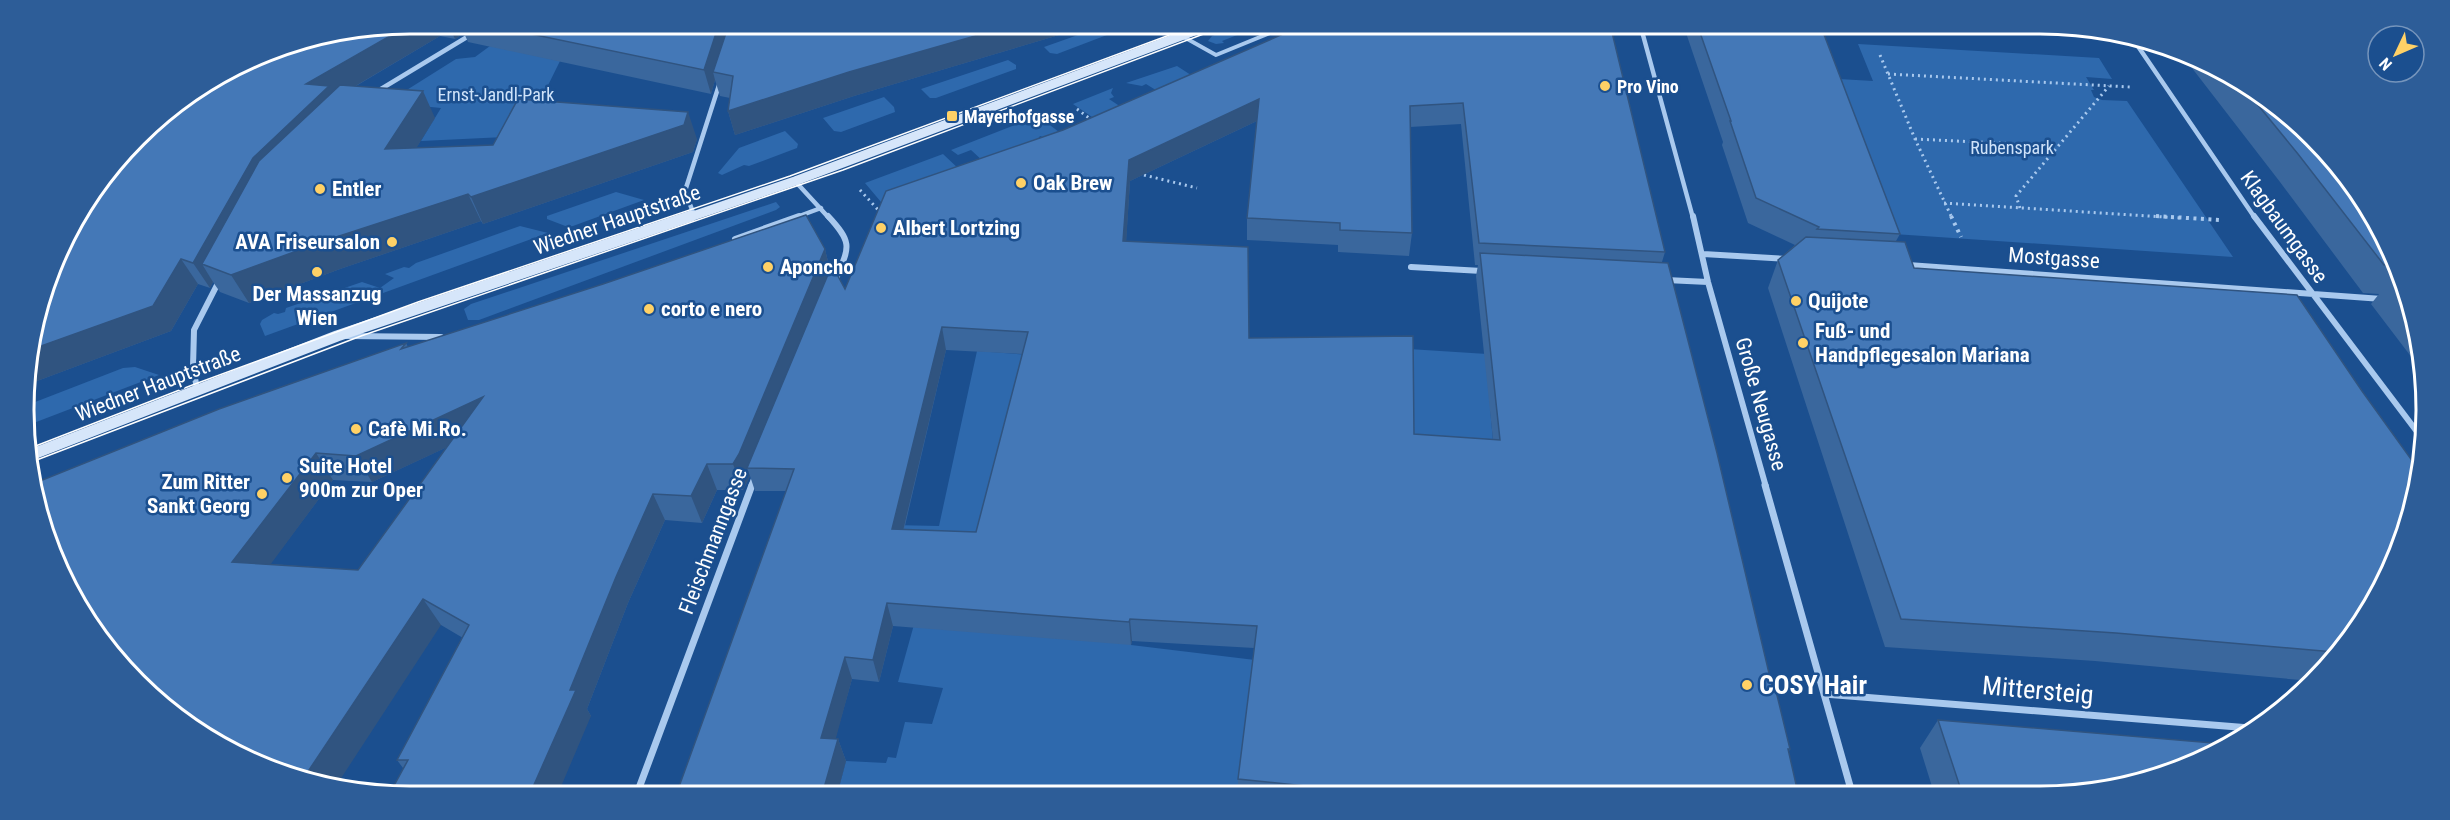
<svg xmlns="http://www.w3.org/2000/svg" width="2450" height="820" font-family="'Roboto Condensed',sans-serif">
<rect width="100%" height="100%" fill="#1b4f8f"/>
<path fill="#2e69ad" d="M1109,24L1120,30L1057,54L1050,53L1044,47Z
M1244,24H1265L1222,41L1224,43L1216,44L1208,41L1212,36Z
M1858,44L2099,58L2112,79L2086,77L2094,90H2091L2094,97L2102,100L2127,101L2233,257L1879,233L1822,78L1873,81Z
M490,46L560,61L523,136L421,141L441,108L421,106L394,98L456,59L475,57Z
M1008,60L1016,65V69L936,98H930L921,89Z
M1177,66L1194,77L1159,92L1146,84L1142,86L1126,83Z
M1113,88L1111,93L1114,97L1109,99L1121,107L1095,119L1073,104Z
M884,97L894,107L895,112L841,132L834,131L823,118Z
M1038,116L1059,132L1045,138L1040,136L1036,142L984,162L971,150L958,155L951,150Z
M785,131L798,144L797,148L749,166L744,165L722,175L718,173L739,148Z
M943,154L961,171L881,202L865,183Z
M616,192L644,200L573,226L568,227L547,219V216Z
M776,202L780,207L776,210L479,320H468L464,309L471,304Z
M520,226L548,233L265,336L260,324L262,320L274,313L278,314L285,312L286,308L362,282L380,288L394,278L385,274L404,267L409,268L416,263Z
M1409,349L1567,359L1490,408L1495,463L1413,652Z
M977,351L1031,355L1131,645L1255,660L1239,794L837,795L846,761L886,763L888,757L896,758L905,722L932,724L943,688L898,682L927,578L892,525L939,526Z
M135,367L159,375L31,424L30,404L123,368Z"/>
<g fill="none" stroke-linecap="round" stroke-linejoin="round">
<path stroke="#a9c9ee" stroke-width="3" stroke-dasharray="2 4" stroke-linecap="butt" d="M1880,55L1915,139L1952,218
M1888,74L2130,87
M1077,109L1093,121
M1915,139L2018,144L2050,156
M1144,175L1197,188
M860,190L880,212
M1944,203L2180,218
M2020,208L2016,196L2109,86"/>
<path stroke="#a9c9ee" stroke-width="4" stroke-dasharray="3 4.5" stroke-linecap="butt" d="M1951,216L1961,237
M2156,216L2219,220"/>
<path stroke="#a9c9ee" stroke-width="4" d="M1182,36L1216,55L1292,24"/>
<path stroke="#a9c9ee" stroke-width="4.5" d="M1640,24L1693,218
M1868,24L2140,37
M2131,36L2255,218
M376,92L472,34
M795,181L829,218
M694,215L685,191L720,82
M794,218L821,208"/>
<path stroke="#a9c9ee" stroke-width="6" d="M828,216C854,244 849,247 835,281
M1693,216L1708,282L1766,487
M2254,216L2418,433
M735,239L799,216
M1703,254L1787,259
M1908,265L2382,299
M1411,267L1482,271
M1666,280L1708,282
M346,336L441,337
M197,389L193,367L194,330L219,281
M751,487L755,476"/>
<path stroke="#a9c9ee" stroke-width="7" d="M1765,485L1852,793
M1824,694L2250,728
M636,796L752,485"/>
<path stroke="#d6e6fa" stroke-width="9" d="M687,218L795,181L1213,24"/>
<path stroke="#d6e6fa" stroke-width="11" d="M33,454L337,336L691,216"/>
<path stroke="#fff" stroke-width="1.5" d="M33,447L195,384L418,302L790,176L1199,24
M34,461L361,336L843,170L1230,24"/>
</g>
<path fill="#3a679d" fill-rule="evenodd" d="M410,24H1096L854,96L735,135L728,111L730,98L720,96L715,80L711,94L468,42L464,33L455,39L440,36L356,86L435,118L416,148L697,139L693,152L483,224L481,221L340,269L249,303L220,292L213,282L210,288L198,284L171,331L29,384L27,360Z
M1610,24L1665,252L1662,262L1772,686L1790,749L1788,753L1798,793L1238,794V779L1254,648L1132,641L1131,645L893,626L879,682L852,679L835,739H838L846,761L837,795H676L786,491H755L750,476L743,490H717L702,523L665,520L628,603L587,709L591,716L403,768L397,760L463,638L441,625H89L406,343L408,347L825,249L830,270L845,289L886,191ZM1257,121L1247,218V240L1338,245V252L1409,256L1412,233L1410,127L1461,124L1475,265H1478L1476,276L1493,440L1414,434L1249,338L1126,241L1130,181ZM946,350L1023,354L976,532L904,530ZM447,447L358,570L270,564L333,480L372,482Z
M1683,24H1820L1900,234L1896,241L1914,268L2374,603L2311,681L2095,661L1885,647L1768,288L1778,260L1795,245L1748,223L1722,145L1723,142Z
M2185,59L2275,104L2374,217L2423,359L2422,371L2371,304L2379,294L2363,293L2280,182Z
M1938,720L2090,793H1934L1920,748Z"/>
<path fill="#305480" d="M411,24H435L440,36L335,98L202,264L213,282L210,288L193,263L253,158L306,84Z
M448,24H460L464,33L455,39Z
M719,24H733L713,72L715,80L711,94L704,70Z
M1017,24H1096L854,96L735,135L728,111L849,72Z
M423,91L435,118L399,176L385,149Z
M1259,99V120L1130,181L1125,263L1123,241L1129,160Z
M688,112L697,139L693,152L483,224L471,197Z
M468,194L481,221L340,269L249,303L231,275L324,241Z
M825,249L831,275L747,468L750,476L743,490L733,464Z
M181,259L198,284L171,331L29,384L27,360L30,350Z
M942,327L946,350L898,552L892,529Z
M483,397L497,424L372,482L356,456Z
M316,453L333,480L253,588L232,562Z
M707,464L717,490L702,523L691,496Z
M653,494L665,520L628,603L587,709L591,716L557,796H529L570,690L616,577Z
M423,599L441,625L336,786L310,783L303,779Z
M887,603L893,626L879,682L873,660Z
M1130,619L1132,641L1131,645L1129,622Z
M845,657L852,679L830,760L821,738Z
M838,739L846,761L837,795H822Z"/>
<path fill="#4478b7" stroke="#305480" stroke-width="1.5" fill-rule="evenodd" d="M411,24L306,84L329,86L253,158L193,263L181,259L153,306L30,350L64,239L155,120L263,53Z
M483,24H719L704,70Z
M729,24H1017L849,72L728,111L733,76L713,72Z
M1306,24H1610L1665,252L1479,243L1463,103L1410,106L1412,233L1340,230V223L1247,218L1259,99L1129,160L1123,241L1248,247L1249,338L1413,336L1414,434L1500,440L1480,253L1668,263L1717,453L1772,686L1775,687L1790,749H1788L1798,793L1381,794L1238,779L1257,626L1130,619L1129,622L887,603L873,660L845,657L821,738L838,739L822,795H676L794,469L747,468L832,265L845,289L886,191L1063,130ZM942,327L1028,332L976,532L892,529Z
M1697,24H1820L1900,234L1817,229L1819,227L1756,198L1730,121H1731Z
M340,85L423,91L385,149L493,145L518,99L688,112L684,125L471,197L468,194L324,241L231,275L202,264L259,161Z
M2244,88L2275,104L2374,217L2391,265H2384L2298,154Z
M806,215L825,249L739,454L733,464H707L691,496L653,494L616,577L570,690H576L529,796H410L390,793L408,760H397L469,625L423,599L303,779L195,731L89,625L37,510L35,483L219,409L406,343L401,349L603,284ZM483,397L358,570L232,562L316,453L356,456Z
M1806,237L1905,242L1914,268L2297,295L2362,391L2416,466L2413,510L2374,603L2334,652L2116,633L1901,619L1778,260Z
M1938,720L2225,744L2188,766L2090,793H1962Z"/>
<g fill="#ffd166" stroke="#1b4f8f" stroke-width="2">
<circle cx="1605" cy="86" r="6"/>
<rect x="946" y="110" width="12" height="12" rx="3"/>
<circle cx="1021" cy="183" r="6"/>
<circle cx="320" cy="189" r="6"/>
<circle cx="881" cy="228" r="6"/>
<circle cx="392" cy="242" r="6"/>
<circle cx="768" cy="267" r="6"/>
<circle cx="317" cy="272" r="6"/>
<circle cx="1796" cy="301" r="6"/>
<circle cx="649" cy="309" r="6"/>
<circle cx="1803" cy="343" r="6"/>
<circle cx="356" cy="429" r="6"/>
<circle cx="287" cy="478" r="6"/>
<circle cx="262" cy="494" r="6"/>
<circle cx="1747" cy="685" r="6"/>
</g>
<g text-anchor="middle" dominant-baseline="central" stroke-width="5" stroke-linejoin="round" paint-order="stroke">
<g font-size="18" font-weight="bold" fill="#fff" stroke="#1b4f8f" text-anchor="start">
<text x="1617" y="86">Pro Vino</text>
<text x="964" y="116">Mayerhofgasse</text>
</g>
<g font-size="18" fill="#cfe3fa" stroke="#1b4f8f">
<text x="496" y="94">Ernst-Jandl-Park</text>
<text x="2012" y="147">Rubenspark</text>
</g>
<g font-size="21" font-weight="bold" fill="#fff" stroke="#1b4f8f" text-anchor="start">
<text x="1033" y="183">Oak Brew</text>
<text x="332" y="189">Entler</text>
<text x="893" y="228">Albert Lortzing</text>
<text x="380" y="242" text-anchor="end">AVA Friseursalon</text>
<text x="780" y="267">Aponcho</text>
<text x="317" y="294" text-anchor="middle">Der Massanzug<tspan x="317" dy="24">Wien</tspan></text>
<text x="1808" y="301">Quijote</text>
<text x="661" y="309">corto e nero</text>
<text x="1815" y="331">Fuß- und<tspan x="1815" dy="24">Handpflegesalon Mariana</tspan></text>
<text x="368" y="429">Cafè Mi.Ro.</text>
<text x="299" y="466">Suite Hotel<tspan x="299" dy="24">900m zur Oper</tspan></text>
<text x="250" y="482" text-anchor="end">Zum Ritter<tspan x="250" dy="24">Sankt Georg</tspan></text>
</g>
<g font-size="21" fill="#fff" stroke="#1b4f8f">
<text transform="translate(617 220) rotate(-19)">Wiedner Hauptstraße</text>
<text transform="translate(2284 227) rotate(54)">Klagbaumgasse</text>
<text transform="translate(2054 258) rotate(4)">Mostgasse</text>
<text transform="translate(158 384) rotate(-21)">Wiedner Hauptstraße</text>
<text transform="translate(1761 404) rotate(74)">Große Neugasse</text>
<text transform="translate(713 541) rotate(-69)">Fleischmanngasse</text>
</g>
<g font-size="26" font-weight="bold" fill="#fff" stroke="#1b4f8f" text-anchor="start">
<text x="1759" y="685">COSY Hair</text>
</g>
<g font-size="26" fill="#fff" stroke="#1b4f8f">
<text transform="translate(2038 690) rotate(5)">Mittersteig</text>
</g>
</g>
<path d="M0 0H2450V820H0ZM410 34H2040A376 376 0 0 1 2416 410V410A376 376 0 0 1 2040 786H410A376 376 0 0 1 34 410V410A376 376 0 0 1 410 34Z" fill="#2d5d98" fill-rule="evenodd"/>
<path fill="none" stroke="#fff" stroke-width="3" d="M410 34H2040A376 376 0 0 1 2416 410V410A376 376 0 0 1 2040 786H410A376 376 0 0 1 34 410V410A376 376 0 0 1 410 34Z"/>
<g transform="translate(2396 54) rotate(226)"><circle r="28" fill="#1b4f8f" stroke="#7695bc" stroke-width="1.5"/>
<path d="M0-4.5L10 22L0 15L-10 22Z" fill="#ffd166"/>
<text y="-9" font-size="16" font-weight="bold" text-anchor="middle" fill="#ffffff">N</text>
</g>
</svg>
